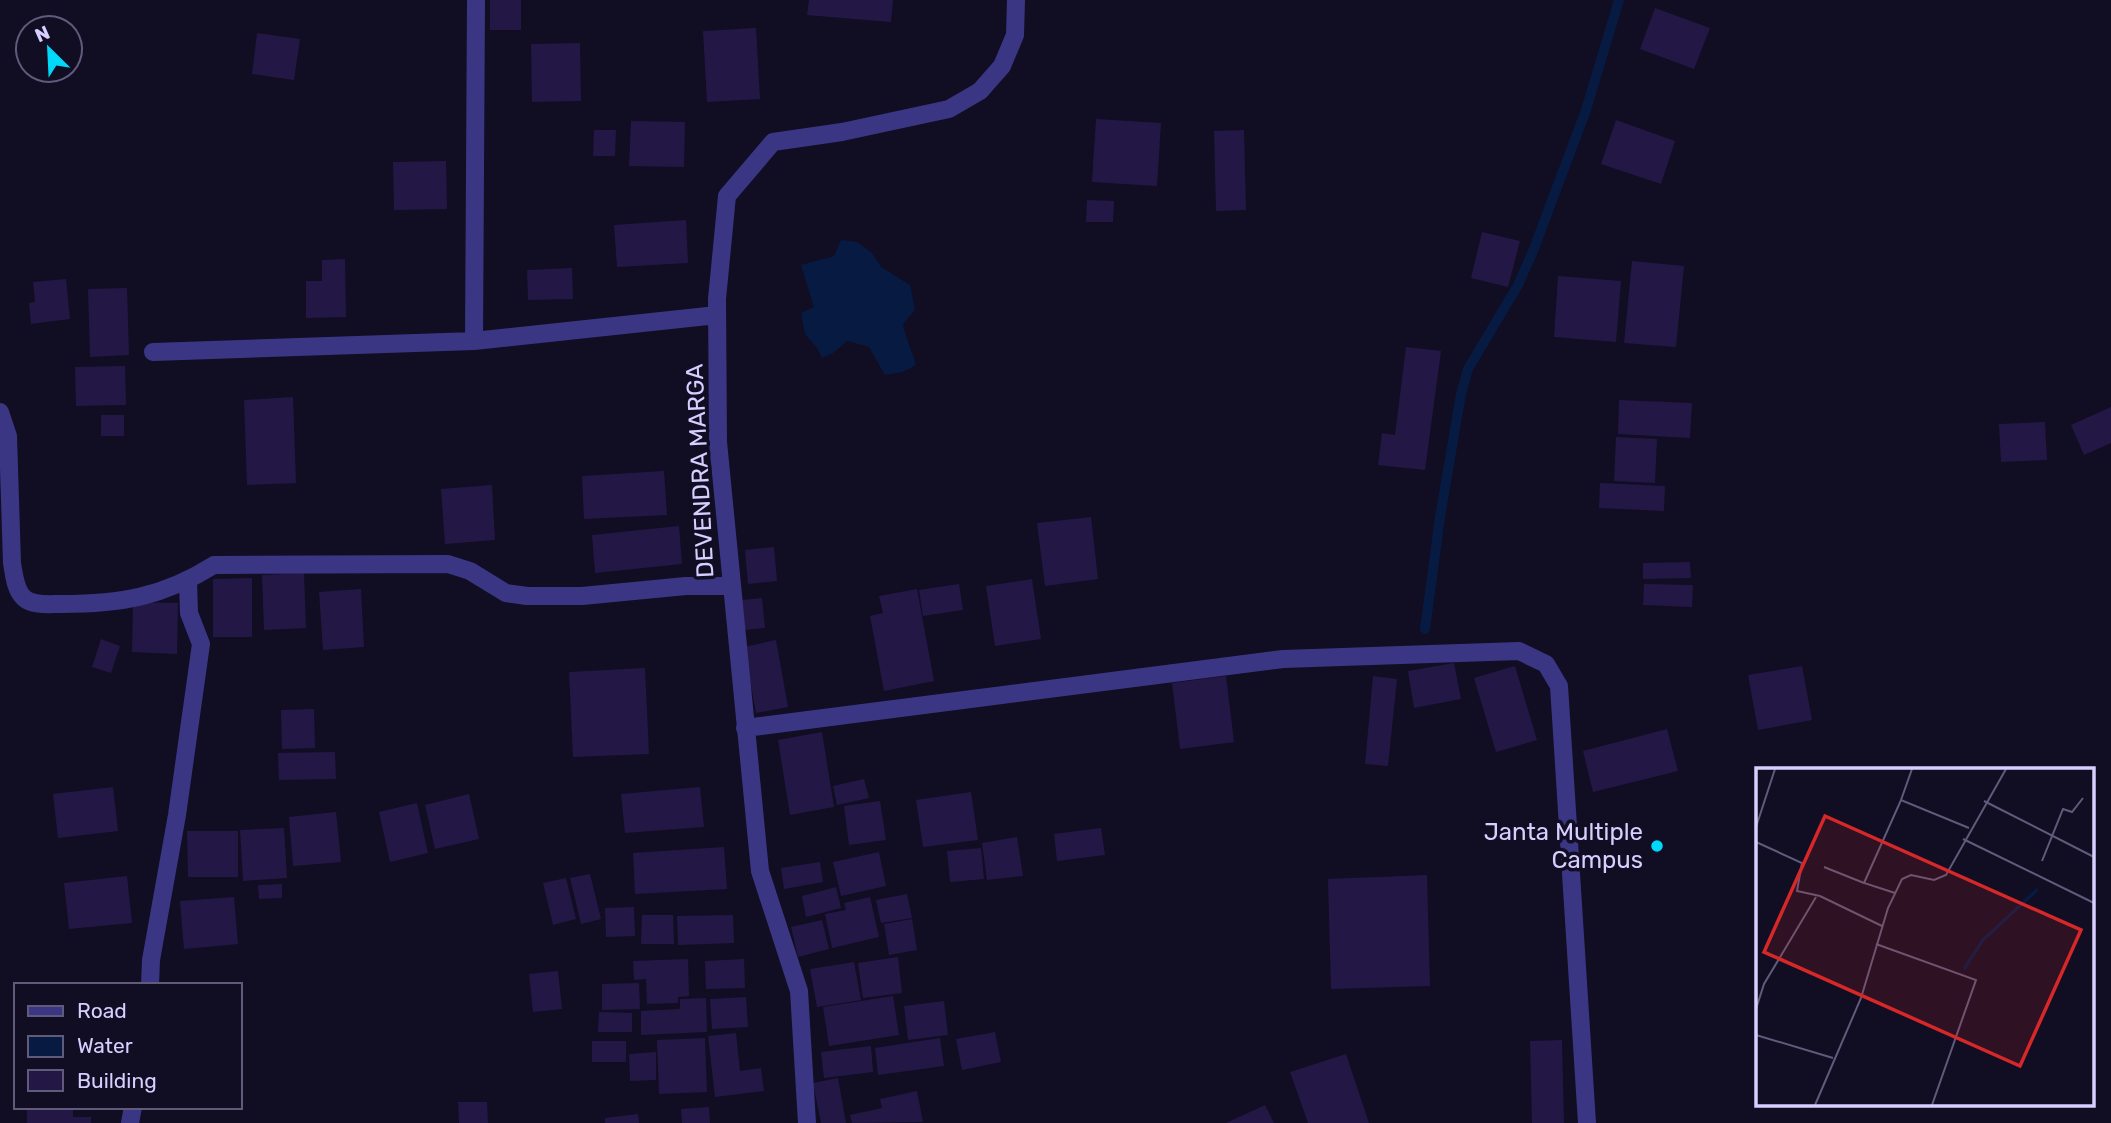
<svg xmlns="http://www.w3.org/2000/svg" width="2111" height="1123" font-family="Rubik,sans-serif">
<rect width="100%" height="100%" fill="#110d23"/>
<path fill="#071a42" d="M841,240L857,242L872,253L881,267L910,285L915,310L903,324C906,339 912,351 916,365L903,372L885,375L869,347L847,341L833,353L822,358L817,348L805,334L801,313L814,307L801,265L834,256Z"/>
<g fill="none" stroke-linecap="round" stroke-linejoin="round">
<path stroke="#071a42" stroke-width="10" d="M1425,629L1440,517L1461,394L1468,369L1518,285L1533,251L1586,110L1619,0"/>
</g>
<path fill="#231845" d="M490,0H521V30H490Z
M809,0H893L891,22L807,15Z
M1655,8L1710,28L1694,69L1640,49Z
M756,28L760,99L707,102L703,31Z
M257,33L300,39L294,80L252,74Z
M580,43L581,101L532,102L531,44Z
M1096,119L1161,123L1157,186L1092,182Z
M1616,120L1675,141L1661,184L1601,164Z
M631,121L685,122L684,167L629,166Z
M594,130H616L615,156H593Z
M1244,130L1246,210L1216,211L1214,131Z
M446,161L447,209L394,210L393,162Z
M1087,200L1114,201L1113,222H1086Z
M686,220L688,263L617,267L614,225Z
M1482,232L1520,241L1508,287L1471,278Z
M345,259L346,317L306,318V281H322V260Z
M1632,261L1684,266L1676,347L1624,343Z
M572,268L573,299L528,300L527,270Z
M1558,276L1621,281L1616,342L1554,337Z
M66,279L70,319L31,324L29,303L35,302L33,282Z
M127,288L129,355L90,357L88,289Z
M1406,347L1441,351L1425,470L1378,465L1382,433L1395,435Z
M125,366L126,405L76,406L75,367Z
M293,397L296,483L247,485L244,400Z
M1619,400L1692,403L1690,438L1618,434Z
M2111,407V443L2084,455L2071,425Z
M101,415H124V436H101Z
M2045,422L2047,460L2001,462L1999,424Z
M1616,437L1657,439L1655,483L1614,481Z
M664,471L667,515L584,519L582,476Z
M1600,483L1665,486L1664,511L1599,508Z
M492,485L495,540L445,544L441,489Z
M1091,517L1098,579L1045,586L1037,523Z
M679,526L682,564L595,573L592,535Z
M774,547L777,581L748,584L745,550Z
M1690,562L1691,578L1643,579V563Z
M304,573L306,628L264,630L262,575Z
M252,578V637H213V579Z
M1032,579L1041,639L995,646L986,586Z
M959,584L963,610L923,616L919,590Z
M1644,584L1693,585L1692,607L1643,605Z
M361,589L364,647L323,650L319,592Z
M917,589L934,681L884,691L870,616L883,613L879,596Z
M762,598L765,628L745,630L742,600Z
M133,602L178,603L177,654L132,652Z
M101,639L120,646L111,673L92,667Z
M776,640L788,707L756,713L744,647Z
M1454,663L1461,699L1414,708L1408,671Z
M1515,666L1537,740L1496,752L1474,678Z
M1802,666L1812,720L1758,730L1748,675Z
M645,668L649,754L573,757L569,672Z
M1226,676L1234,742L1180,749L1172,683Z
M1373,676L1397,679L1388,766L1365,764Z
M314,709L315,748L282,749L281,710Z
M1667,729L1678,771L1593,792L1583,751Z
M822,732L834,807L790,815L778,740Z
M335,752L336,779L279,780L278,753Z
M864,779L869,798L837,805L833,786Z
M113,787L118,831L58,838L53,794Z
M700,787L704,827L625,833L621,794Z
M971,792L978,840L923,847L916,800Z
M469,794L479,839L435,849L425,805Z
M880,801L886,840L849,845L844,806Z
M417,803L428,853L390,862L379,812Z
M336,812L341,862L293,866L289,817Z
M284,828L287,878L243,881L240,830Z
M1101,828L1105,855L1057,861L1054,834Z
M187,831H238V877H188Z
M1017,837L1023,876L987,880L982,843Z
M724,847L727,889L635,894L633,853Z
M981,848L984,879L950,882L947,851Z
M879,852L886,886L841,896L833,862Z
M820,862L823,882L784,889L781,868Z
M590,874L601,919L581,924L570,878Z
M1427,875L1430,986L1331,989L1328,879Z
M127,876L132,923L69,929L64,883Z
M566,878L576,919L553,925L543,883Z
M282,884V898L259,899L258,885Z
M836,887L841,908L806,917L802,896Z
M907,894L912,918L881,923L876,900Z
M234,897L238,944L184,949L180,901Z
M870,897L879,937L832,948L825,914L846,910L844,903Z
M634,907L635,936L606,937L605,908Z
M642,915H673L674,944H641Z
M733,915L734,943L678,945L677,916Z
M912,919L917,950L889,955L884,924Z
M822,920L829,949L798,957L791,927Z
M898,957L902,993L863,998L858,963Z
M688,959L689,996L678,997V1003L647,1004L646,979L634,980L633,961Z
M744,959L745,988L706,989L705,961Z
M854,962L861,1000L817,1007L810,969Z
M558,971L562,1009L533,1012L529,974Z
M639,983L640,1009L602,1010V984Z
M893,996L899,1035L829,1046L823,1007Z
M746,997L748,1027L712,1029L710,999Z
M706,998L707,1032L641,1035V1011L680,1009V999Z
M944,1001L948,1035L908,1040L904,1006Z
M599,1012L632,1013V1032H598Z
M995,1032L1001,1062L962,1070L956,1039Z
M736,1033L740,1071L761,1068L764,1091L715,1097L708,1036Z
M705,1038L707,1092L659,1094L657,1040Z
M940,1038L944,1066L878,1075L875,1048Z
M1562,1040L1564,1123H1532L1530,1041Z
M592,1041H626V1062H592Z
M871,1046L873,1072L824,1078L821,1052Z
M656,1052V1080L630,1081L629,1054Z
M1346,1054L1369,1123H1308L1290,1072Z
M838,1078L846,1123H821L813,1083Z
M917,1091L923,1122L852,1123L850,1115L882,1108L880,1099Z
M458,1102H487L488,1123H459Z
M1265,1105L1274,1123H1226Z
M27,1107H73V1117H91V1123H27Z
M709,1107L710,1123H682L681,1109Z
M638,1114L639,1123H605V1118Z"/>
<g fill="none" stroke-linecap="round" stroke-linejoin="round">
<path stroke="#3b3684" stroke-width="18" d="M476,0L474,341L717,315
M153,352L474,341
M0,412L8,436L12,563C14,574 15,590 24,598C33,606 49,604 61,604C120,604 163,597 214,565L448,564L470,571L506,593L527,596H582L686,586H731
M745,728L1283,659L1519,651L1546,664L1559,686L1587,1123
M150,985L151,960L177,815L201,644L189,613L188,581
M130,1123L133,1107
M807,1123L799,991L760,871L718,442L717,299L727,196L773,142L842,132L949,109L980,91L1002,66L1015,35L1016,0"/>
</g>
<circle fill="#00d8fa" stroke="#110d23" stroke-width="2.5" cx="1657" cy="846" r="7"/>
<g text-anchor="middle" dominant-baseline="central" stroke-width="7" stroke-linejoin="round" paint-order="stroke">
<g font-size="24" fill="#d6cfff" stroke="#110d23">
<text transform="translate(700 471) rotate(-93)">DEVENDRA MARGA</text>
</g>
<g font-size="24" fill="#d6cfff" stroke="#110d23" text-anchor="end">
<text x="1643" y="832">Janta Multiple<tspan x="1643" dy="28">Campus</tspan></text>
</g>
</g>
<g transform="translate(1756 768)">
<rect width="338" height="338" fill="#110d23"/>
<path fill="none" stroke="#071a42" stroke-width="3.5" d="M208,201L227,172L282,121"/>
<path fill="none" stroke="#605b7b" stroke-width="2" d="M145,32L156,1M228,33L338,89M0,59L19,1M207,71L338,135M0,74L46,95L41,123L64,128L126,158M286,93L307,41L316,44L327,30M68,99L108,115M139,125L108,115L145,32L213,60M120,176L220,212L176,337M0,241L8,216L60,129M0,267L77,290M59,337L105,230L132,140L146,111L155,107L178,112L190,107L250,1"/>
<path fill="#d62828" fill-opacity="0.15" stroke="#d62828" stroke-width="3.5" d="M69,48L325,162L264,298L8,184Z"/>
<rect width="338" height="338" fill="none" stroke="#d6cfff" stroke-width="3.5"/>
</g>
<rect x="14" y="983" width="228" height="126" fill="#110d23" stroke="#605b7b" stroke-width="2"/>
<rect x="28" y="1006" width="35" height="10" fill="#3b3684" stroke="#605b7b" stroke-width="2"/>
<text x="77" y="1018" font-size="21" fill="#d6cfff">Road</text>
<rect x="28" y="1036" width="35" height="21" fill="#071a42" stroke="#605b7b" stroke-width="2"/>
<text x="77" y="1053" font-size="21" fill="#d6cfff">Water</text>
<rect x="28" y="1070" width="35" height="21" fill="#231845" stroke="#605b7b" stroke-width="2"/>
<text x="77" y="1088" font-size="21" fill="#d6cfff">Building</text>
<g transform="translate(49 49) rotate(336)"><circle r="33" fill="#110d23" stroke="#605b7b" stroke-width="2"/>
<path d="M0-5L12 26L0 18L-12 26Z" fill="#00d8fa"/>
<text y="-10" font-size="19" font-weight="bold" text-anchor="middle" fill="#d6cfff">N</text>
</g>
</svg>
